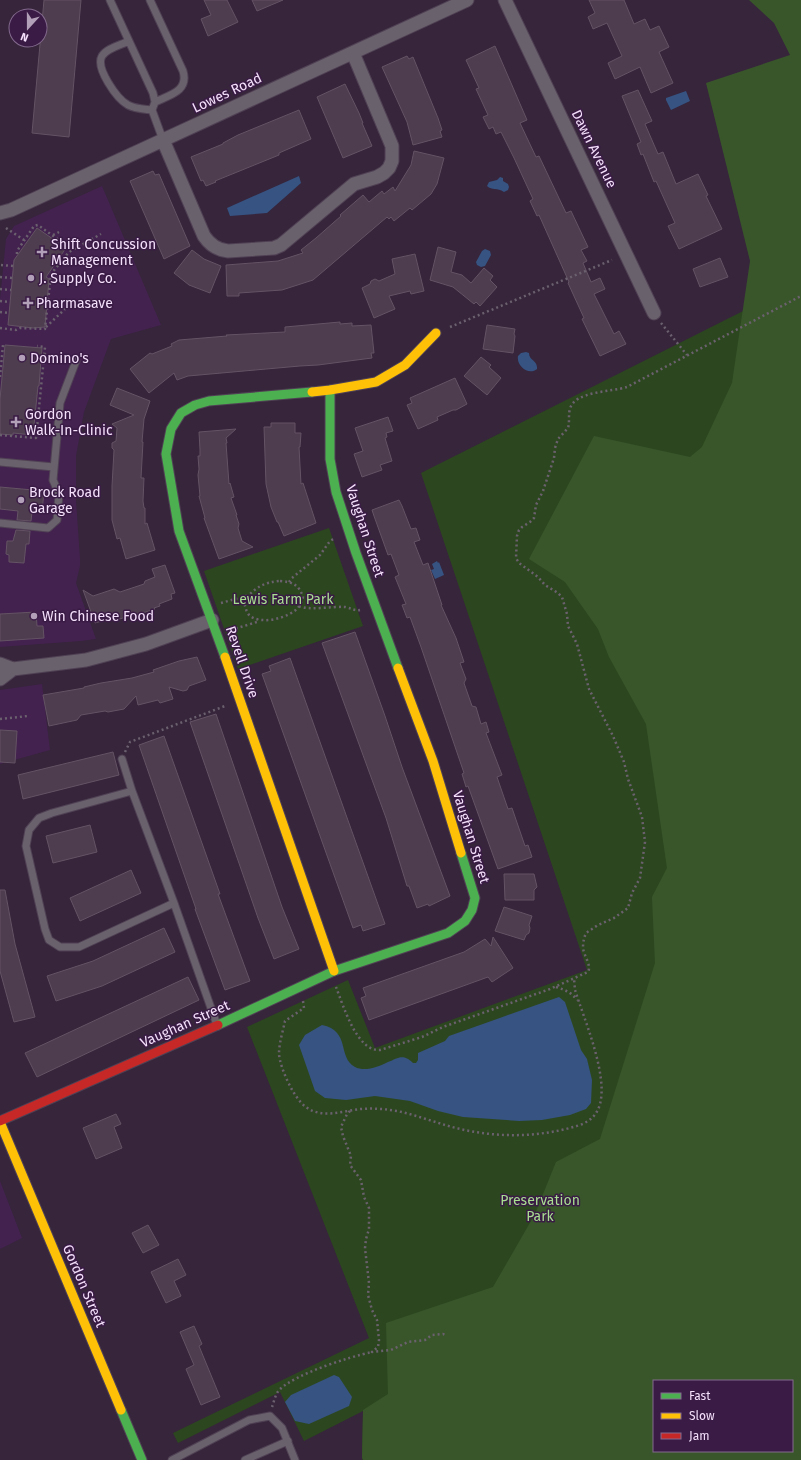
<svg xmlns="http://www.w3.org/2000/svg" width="801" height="1460" font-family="'Fira Sans',sans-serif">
<rect width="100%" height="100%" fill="#36253b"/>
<path fill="#43224f" d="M102,186L161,325L111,339L84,412L76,456V500L80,558V566L76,583L96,639L81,641L0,647V299L6,239L14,226Z
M42,684L50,750L0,764V690Z
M0,1181L22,1238L0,1249Z"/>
<path fill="#2c471f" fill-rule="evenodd" d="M801,282V1460H363L362,1458L363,1411L304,1441L280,1392L178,1443L173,1433L369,1338L247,1027L348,980L375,1048L587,970L421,473ZM654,1381H792V1451H654Z
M329,528L363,626L238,669L204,571Z"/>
<path fill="#39562b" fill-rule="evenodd" d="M749,0H801V1460H363L362,1458L363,1410L388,1394L386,1323L493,1287L535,1214L556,1162L600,1139L655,963L652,897L667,868L646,724L609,657L598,629L565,582L529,559L594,436L690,457L702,447L732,383L750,261L706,83L790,55L774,23ZM654,1381H792V1451H654Z"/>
<path fill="#365382" d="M686,91L690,101L671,110L666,100V98Z
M299,176L301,183L267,213L230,216L227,208Z
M500,177L503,178V181L508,184L509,187L508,190L504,192C497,187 492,191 487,186L489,182L497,180Z
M485,249L490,251L491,255L485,266L481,267L477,265L476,262L482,251Z
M526,352L529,353C529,361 538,360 537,369C529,376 516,366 518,356L521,353Z
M437,561L438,563L439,562L444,575L435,579L431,570L434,569L432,564Z
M559,997L565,1002L581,1050L587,1059L592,1080L591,1103L586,1109L570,1115L542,1120L519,1121L463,1117L438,1111L410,1101L375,1096L346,1100L325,1098L315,1091L299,1045L305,1035L322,1025C351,1031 337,1057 355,1067C364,1072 379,1067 388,1062C398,1058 403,1053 413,1063H416L418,1060V1053L445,1041L449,1036Z
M334,1375L339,1377L352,1397L349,1406L309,1424L295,1421L285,1402L291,1395Z"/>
<path fill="#4e3d4e" stroke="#645364" d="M44,0H81L69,137L32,133Z
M204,0H227L238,22L208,36L201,19L211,15Z
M252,0H283L257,11Z
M589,0H624L634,24L645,19L650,30L659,26L669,47L659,52L673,83L651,93L640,67L615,79L608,63L622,56L607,23L593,29L588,17L595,13Z
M495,46L527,120L520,123L536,157L539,156L566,213L571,211L588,247L581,250L587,261L583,263L591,282L600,278L605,289L594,294L614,334L619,331L626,344L600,356L582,319L584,318L568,283L569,282L539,215L537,216L530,201L533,199L514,158L501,132L496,134L493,127L489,129L483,117L488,115L476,89L479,88L466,60Z
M407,56L409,59L413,57L438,118L442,130L440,131L442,137L413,145L407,122L382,67Z
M345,84L359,113L363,123H362L372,146L343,158L317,97Z
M638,90L652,121L645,124L658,154L663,152L676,184L698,174L708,195L706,196L722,229L679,249L668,226L675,223L656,181L654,182L643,154L641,155L637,144L641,142L622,96Z
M299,110L311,139L279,153V155L215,181L216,182L206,186L203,180L201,181L191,157L223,144V143L238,135Z
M414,151L444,158L437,184L431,194L412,210L410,208L394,221L391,217L389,219L387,217L313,280L282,290L239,293V296H227L226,265L278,261L303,253L301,250L316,238L341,216L340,215L363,195L369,202L382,191L384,194L393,187L395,191L411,165Z
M153,171L155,175L159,174L190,246L164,259L130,181Z
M37,228L66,248L46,277L49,279L45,327L33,328L8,325L14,260Z
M438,247L456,252L451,272L462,275L471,283L484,268L493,276L490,280L497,287L480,306L476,302L474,304L453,287L430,280Z
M192,250L204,259L221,266L210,293L189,285L174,273Z
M415,254L424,291L411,294L410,291L389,296L395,309L374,318L362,288L370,284L371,281L375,279L379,281L395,274L392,259Z
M720,258L728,277L700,287L693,269Z
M340,322V324L352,323V326L371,325L374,353H371L372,358L318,365L300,366L188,376L177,380L174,373L149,393L130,369L150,353L152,354L172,346L171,344L179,340L227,336L226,335L285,332V327Z
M487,325L515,329L514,334L515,336L513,353L483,349Z
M5,345L42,348L39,386H38L33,435L13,433V435L0,434V399Z
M481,357L491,365L489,367L501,378L487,395L464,376Z
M455,378L467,404L456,410H453L437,417L438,420L418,429L407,405L412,403L410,398Z
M117,388L150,401L144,419L142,442H143L141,478H144L143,501L144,508H145V524L147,523L155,550L126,559L120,538L117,539L112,520V486L114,450L112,448V443L116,441L117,428L112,424L134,415L110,405Z
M388,417L393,431L386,433L387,437L385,438L392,461L380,465L382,470L362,477L354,454L363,451L355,428Z
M271,423H295V433H301L300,447H299L301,484L303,483L316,523L284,536L278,522H277L271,507L266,484L264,427H271Z
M236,429L226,438L227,443H226L229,484L230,483L234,497L231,498L237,515H236L239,524L238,528L242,541L253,547L219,559L204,518H205L199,496H200L198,475L199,469L198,456H200V450L199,432Z
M0,487L44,491L42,513L32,512L31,521L17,520L18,511L0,509Z
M399,500L402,506L411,529L416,528L420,540L414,542L423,565L428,563L442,605H441L456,638L464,662L460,663L466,679L464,683L472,706L476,707L481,724L486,722L489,732L486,733L502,775L497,777L508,809L512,808L525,846L528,845L532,857L498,869L468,786L466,787L462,774L464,773L421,647L410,617L407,618L402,605L406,604L395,577L399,575L391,554L388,555L374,516L372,510Z
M16,530L30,531L29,544H26L24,563L9,562V555L6,554L7,541H13Z
M165,565L175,593L171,594L172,599L159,604L160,606L154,608L155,609L136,615V614L113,621L112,618L95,623L83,590L93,596L114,589L120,592L144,584L145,581L155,577L152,569Z
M36,612L37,626H43L44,638L0,641V614Z
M355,632L385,716L402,767L450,896L429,906L428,904L417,908L409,886H407L386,818L322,643Z
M197,657L206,680L189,686L187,690L183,691L169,687L173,699L160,703L158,700L138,705L136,696L124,709L108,712L105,711L81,715L77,720L49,726L43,695L84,688V687L101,683L132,678L154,672L153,670L179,661Z
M290,658L385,924L363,931L361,925L353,928L262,674L271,671L269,666Z
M216,714L282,907L299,949L274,959L258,918L190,722Z
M0,730L17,731L15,763L0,762Z
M164,736L220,894H218L250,981L225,990L195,909H196L139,745Z
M113,752L119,775L23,799L18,775Z
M90,825L97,852L53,863L46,836Z
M131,870L141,893L80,921L70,898Z
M504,874H534L537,887L534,890V900H505Z
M0,890H5L15,944L35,1017L14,1022L0,971Z
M504,907L532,916L529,925L530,928L529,933L526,935L524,940L495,931Z
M164,928L175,952L102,986L56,1001L47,976L93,961Z
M493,937L513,968L492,982L488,977L369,1020L361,998L366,996L363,988L464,952L485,939L491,946Z
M188,977L199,1000L37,1077L25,1053Z
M116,1114L121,1124L114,1127L122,1148L96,1159L83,1128Z
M148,1225L159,1245L143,1253L132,1233Z
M178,1259L186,1275L174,1281L181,1296L166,1303L151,1272Z
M194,1326L202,1344L199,1346L220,1397L201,1405L186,1369L194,1365L180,1332Z"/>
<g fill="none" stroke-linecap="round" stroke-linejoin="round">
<g stroke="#504154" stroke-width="9">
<path id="lane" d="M110,0L153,93L155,102L152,110L163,140
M150,0L183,71C189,91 170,95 155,102
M129,41C121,45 107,48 102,56C95,68 117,99 128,105C135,109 144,109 152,110
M0,462L54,467
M0,523L48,528L57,520L59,494L53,480L60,403L76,361
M122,759L132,791L174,903L217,1025
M132,791L52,813L39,818L29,830L26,846L45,929L49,940L60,947H79L174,903
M172,1460L249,1420L270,1416L282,1428L295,1460
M245,1460L288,1441"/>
</g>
<g stroke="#504154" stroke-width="15">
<path id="street" d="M505,0L654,313
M163,140L204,236C210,245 217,250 228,251L274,248L281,245L354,184L377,177L384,173L389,168L392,161V146L353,53
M0,213L11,210L467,0
M0,664L13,669L86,660L146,644L212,620
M0,679L13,669"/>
</g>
<g stroke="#504154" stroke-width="11">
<path id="fast" d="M330,390V459L336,492L356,553L398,668
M225,657L179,531L166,454L171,429L181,413L195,405L209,401L312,392
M218,1025L334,971L448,933L465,921L472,910L475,898L461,853
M121,1410L142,1460"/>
</g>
<g stroke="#504154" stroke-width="11">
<path id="slow" d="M312,392L330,390L376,382L405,365L436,333
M225,657L334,971
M398,668L433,761L461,853
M0,1122L121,1410"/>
</g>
<g stroke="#504154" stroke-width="11">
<path id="jam" d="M0,1121L218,1025"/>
</g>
<path stroke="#6b616e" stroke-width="2.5" stroke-dasharray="2 3" stroke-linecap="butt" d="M6,228L24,240
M53,235L59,232
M17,254V251L34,226L38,225L67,246L69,252
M1,265L13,266
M51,274L62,282L68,283
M0,277L12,278
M0,289L11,290
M0,301L10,302
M0,312L9,313
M661,323L687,355
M46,327L65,309
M450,327L612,260
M0,328L16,330L20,328L45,329L51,274L69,252L101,234
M44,354L67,359
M0,377L3,345
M0,435L36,438L45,347L37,346
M280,581C293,582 299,585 303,597C302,601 300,605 298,608C288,618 262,625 250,616C246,612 245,606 244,601C254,588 264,582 280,581Z
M289,582L292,578L320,555L330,541L335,538
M221,603L249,595
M299,606C310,611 332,606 345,607C351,608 354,611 360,610
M231,630L257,622L258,619
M0,719L28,716
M125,752L130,742L225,706
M336,987C343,1005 357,1052 380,1050L422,1037L443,1027L550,989L588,972C592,965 583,955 583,947C583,942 584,938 586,933L598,925L614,918L628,908L632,893L640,878L645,842L642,817L628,779L624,762L613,736L589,689L577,644L568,626L567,614L562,597L558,593L545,585L538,577L519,563L516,558L517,536L519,530L522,527L530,522L534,518L536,505L543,491L554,458L555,448L558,439L568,428C570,422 568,415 570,409C574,391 612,392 627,387L801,296
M556,987C565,990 571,992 577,1000
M303,1001L304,1008L285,1021C283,1031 279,1043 279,1054C280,1068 294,1099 306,1107C322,1119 342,1111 361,1109C373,1108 385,1109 397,1111C416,1115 434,1122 452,1127C490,1137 528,1138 566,1129C581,1125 595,1122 600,1104C608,1074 584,1019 575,990L574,978
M350,1111L347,1114L341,1127L343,1136L351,1156L350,1165L361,1180L364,1197L369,1208V1229L366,1239L365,1248L369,1283L368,1295L372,1310L377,1320L379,1340L378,1347L372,1352L391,1350L408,1342L425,1340L432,1335L443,1334L447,1336
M272,1407C274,1402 275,1395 279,1390C295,1374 349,1357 372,1352"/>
<use href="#lane" stroke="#69616c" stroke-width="7"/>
<use href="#street" stroke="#69616c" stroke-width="13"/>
<use href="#fast" stroke="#4caf50" stroke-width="9"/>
<use href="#slow" stroke="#ffc107" stroke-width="9"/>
<use href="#jam" stroke="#c62828" stroke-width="9"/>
</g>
<g fill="#b29fb8" stroke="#3a1b45" stroke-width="1.5">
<path d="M40 246h4v4h4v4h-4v4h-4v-4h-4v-4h4z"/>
<circle cx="31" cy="278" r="4"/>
<path d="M26 297h4v4h4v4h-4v4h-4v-4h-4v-4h4z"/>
<circle cx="22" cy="358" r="4"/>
<path d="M14 416h4v4h4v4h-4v4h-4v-4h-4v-4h4z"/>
<circle cx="21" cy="500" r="4"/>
<circle cx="34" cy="616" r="4"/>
</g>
<g text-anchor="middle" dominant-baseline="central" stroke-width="3" stroke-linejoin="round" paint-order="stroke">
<g font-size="14" fill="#f4e0fb" stroke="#3a1b45">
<text transform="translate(227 93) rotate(-25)">Lowes Road</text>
<text transform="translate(594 149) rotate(64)">Dawn Avenue</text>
<text transform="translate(365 531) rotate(72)">Vaughan Street</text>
<text transform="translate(242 662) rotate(71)">Revell Drive</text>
<text transform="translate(471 837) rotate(73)">Vaughan Street</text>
<text transform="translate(185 1024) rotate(-24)">Vaughan Street</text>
<text transform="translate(84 1286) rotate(67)">Gordon Street</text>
</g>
<g font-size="14" fill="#f4e0fb" stroke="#3a1b45" text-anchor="start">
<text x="51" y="244">Shift Concussion<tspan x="51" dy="16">Management</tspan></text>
<text x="39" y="278">J. Supply Co.</text>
<text x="36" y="303">Pharmasave</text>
<text x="30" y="358">Domino's</text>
<text x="25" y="414">Gordon<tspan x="25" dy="16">Walk-In-Clinic</tspan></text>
<text x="29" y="492">Brock Road<tspan x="29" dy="16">Garage</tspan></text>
<text x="42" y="616">Win Chinese Food</text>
</g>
<g font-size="14" fill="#a8df91" stroke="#3a1b45">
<text x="283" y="599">Lewis Farm Park</text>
<text x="540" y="1200">Preservation<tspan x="540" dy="16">Park</tspan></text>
</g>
</g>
<rect x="653" y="1380" width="140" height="72" fill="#3a1b45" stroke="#846a8e"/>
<rect x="661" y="1393" width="20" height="6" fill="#4caf50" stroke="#846a8e"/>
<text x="689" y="1400" font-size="12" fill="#f4e0fb">Fast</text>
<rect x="661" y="1413" width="20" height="6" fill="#ffc107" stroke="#846a8e"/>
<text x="689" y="1420" font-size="12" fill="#f4e0fb">Slow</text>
<rect x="661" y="1433" width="20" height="6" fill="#c62828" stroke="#846a8e"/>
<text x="689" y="1440" font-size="12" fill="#f4e0fb">Jam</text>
<g transform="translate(28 28) rotate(201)"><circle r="19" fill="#3a1b45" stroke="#846a8e"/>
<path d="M0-3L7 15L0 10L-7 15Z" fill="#b29fb8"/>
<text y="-6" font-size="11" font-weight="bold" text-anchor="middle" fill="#f4e0fb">N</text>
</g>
</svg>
